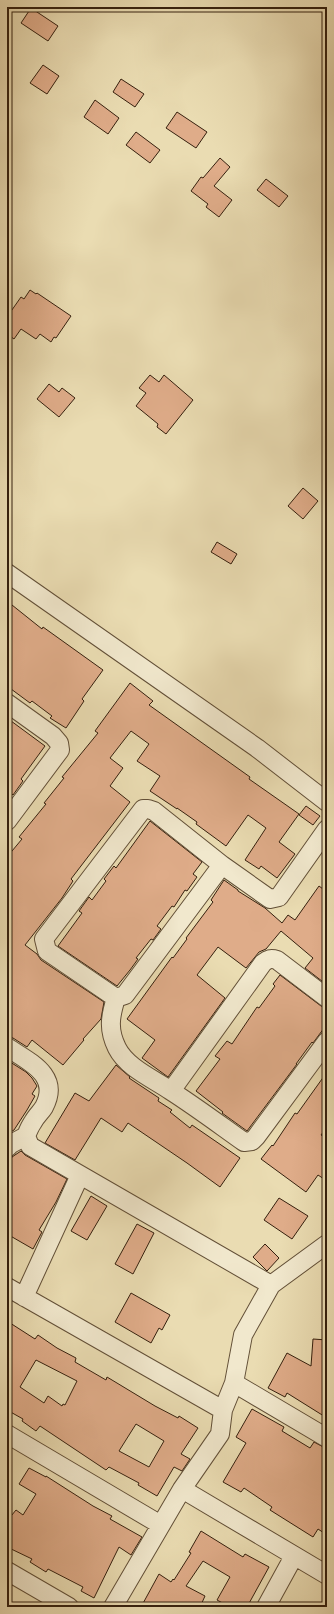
<svg xmlns="http://www.w3.org/2000/svg" width="334" height="1614" font-family="Alegreya,serif">
<rect width="100%" height="100%" fill="#eadcb2"/>
<filter id="stains"><feTurbulence type="fractalNoise" baseFrequency=".005" numOctaves="4"/><feColorMatrix values="0 0 0 0 .2 0 0 0 0 .09 0 0 0 0 .02 0 0 0 .5 -.17"/></filter>
<radialGradient id="worn" r=".72"><stop offset=".6" stop-color="#630" stop-opacity="0"/><stop offset="1" stop-color="#630" stop-opacity=".3"/></radialGradient>
<path fill="#dfac89" stroke="#35200e" fill-rule="evenodd" d="M31,8L58,26L48,41L21,23Z
M43,65L59,76L47,94L30,83Z
M121,79L144,94L135,107L113,92Z
M95,100L119,118L108,134L84,117Z
M177,112L207,132L196,148L166,128Z
M136,132L160,150L150,163L126,145Z
M220,158L230,167L214,186L232,200L219,217L206,207L208,204L191,191L201,177L203,178Z
M266,179L288,196L279,207L257,190Z
M30,290L36,294L37,293L71,316L56,338L54,337L51,342L40,334L36,339L21,329L14,339L7,334V317L21,297L24,299Z
M150,375L159,382L164,375L193,400L166,434L157,427L158,424L136,406L146,393L139,388Z
M49,384L59,392L62,388L75,398L59,417L37,399Z
M303,488L318,501L303,519L288,506Z
M217,542L237,554L231,564L211,552Z
M7,601L42,629L43,627L103,670L82,699L84,701L66,728L50,718L52,716L32,701L30,703L7,686Z
M130,683L153,701L149,705L250,777L249,779L299,814L279,842L295,854L277,878L261,866L259,869L245,860L266,828L248,815L226,846L196,824L197,822L177,808V809L150,791L160,776L137,761L149,744L131,731L110,758L123,768L110,786L130,802L71,879L73,881L62,898L25,945L37,954L41,960L104,1002L101,1019L83,1039L84,1040L63,1065L32,1040L27,1047L13,1038L7,1037V857L22,839L19,837L46,804L44,803L64,778L62,777L98,733L95,731Z
M7,718L45,746L21,779L23,781L13,795L7,790Z
M306,806L320,816L313,825L299,815Z
M150,821L202,862L193,874L197,877L187,891L185,890L174,907L172,906L157,926L161,929L153,940L151,939L136,958L138,959L130,970L117,986L58,946L82,913L79,911L89,897L92,900L106,881L104,879L114,866L116,868Z
M224,880L238,890V891L265,908L282,923L288,915L295,920L319,886L327,892V985L305,968L313,958L281,931L266,949L259,952L255,957L246,968L218,947L197,975L225,998L168,1077L142,1058L155,1040L127,1019L172,957L173,958L187,939L186,938L213,902L211,900Z
M280,975L321,1006L327,1008V1024L313,1043L312,1042L296,1064H297L247,1131L222,1113L223,1112L196,1091L220,1059L215,1056L227,1041L232,1044L257,1007L259,1008L275,986L273,984Z
M7,1060L26,1072L32,1078L37,1086L32,1094L35,1096L27,1110L14,1130L7,1134Z
M116,1065L130,1077L129,1078L159,1098L158,1101L172,1110L170,1112L190,1128L192,1125L240,1158L220,1187L187,1163L128,1123L122,1132L101,1118L75,1160L45,1143L75,1093L89,1101Z
M327,1072V1127L321,1135L327,1139V1181L318,1175L306,1192L261,1159L272,1145L273,1146L295,1113L297,1114Z
M21,1151L25,1155L67,1179L56,1202L39,1230L42,1232L33,1249L7,1234V1166L12,1157Z
M91,1196L107,1206L87,1240L71,1231Z
M279,1198L308,1216L292,1239L264,1220Z
M137,1224L154,1233L133,1274L115,1264Z
M265,1244L279,1258L267,1271L253,1257Z
M131,1293L170,1315L162,1330L159,1328L151,1343L115,1322Z
M7,1321L35,1339L38,1335L57,1348L76,1358L75,1362L106,1380L107,1377L155,1406L178,1418L179,1416L198,1428L181,1454L190,1459L182,1471L174,1467L157,1496L138,1485L139,1483L109,1467L106,1470L40,1426L36,1431L22,1421L23,1419L7,1410ZM36,1360L77,1381L65,1405L63,1404L62,1406L48,1396L44,1403L20,1387ZM136,1424L164,1441L149,1467L119,1451Z
M313,1339L327,1340V1418L287,1393L285,1397L268,1388L287,1353L311,1366Z
M252,1409L284,1427L282,1431L310,1448L314,1442L327,1449V1535L318,1529L313,1537L270,1510L272,1507L244,1488L241,1492L223,1482L246,1443L236,1437Z
M29,1468L46,1477V1476L93,1506L112,1516L110,1519L142,1537L131,1555L119,1547L94,1598L81,1591L83,1587L48,1569L46,1572L30,1562L32,1559L7,1547V1521L16,1510L23,1515L36,1494L19,1484Z
M201,1531L243,1557L245,1554L269,1567L247,1607H230L217,1600L230,1577L203,1561L186,1586L205,1596L200,1607H141L159,1574L171,1582L173,1579L174,1580L191,1553L189,1552Z"/>
<g fill="none" stroke-linecap="round" stroke-linejoin="round">
<g stroke="#624f37" stroke-width="20">
<path id="minor" d="M7,573L257,748L327,802
M7,703L53,736L59,743L60,750L7,821
M222,865L125,995L116,998L47,951L44,939L143,809H148L154,811L222,865L270,899L279,897L327,829
M116,998C110,1017 108,1030 117,1048C127,1068 154,1079 171,1091C196,1107 220,1125 244,1142L252,1141L256,1137L327,1041
M7,1047C29,1062 61,1075 44,1107C41,1112 36,1116 33,1122C30,1126 28,1131 26,1136L30,1146L271,1285
M171,1091L263,963C268,959 271,958 277,960L327,998
M7,1148L11,1144L26,1136
M7,1287L223,1410
M24,1297L80,1175
M234,1383L327,1438
M7,1434L161,1525
M182,1489L327,1575
M7,1571L69,1607
M113,1607L182,1489L220,1434L223,1410L234,1383L243,1335L271,1285L327,1244
M266,1607L294,1556"/>
</g>
<use href="#minor" stroke="#f1e8cd" stroke-width="18"/>
</g>
<rect width="334" height="1614" fill="none" stroke="#eadcb2" stroke-width="24"/>
<rect x="8" y="8" width="318" height="1598" fill="none" stroke="#35200e" stroke-width="2"/>
<rect x="12" y="12" width="310" height="1590" fill="none" stroke="#35200e"/>
<rect width="100%" height="100%" filter="url(#stains)"/>
<rect width="100%" height="100%" fill="url(#worn)"/>
</svg>
